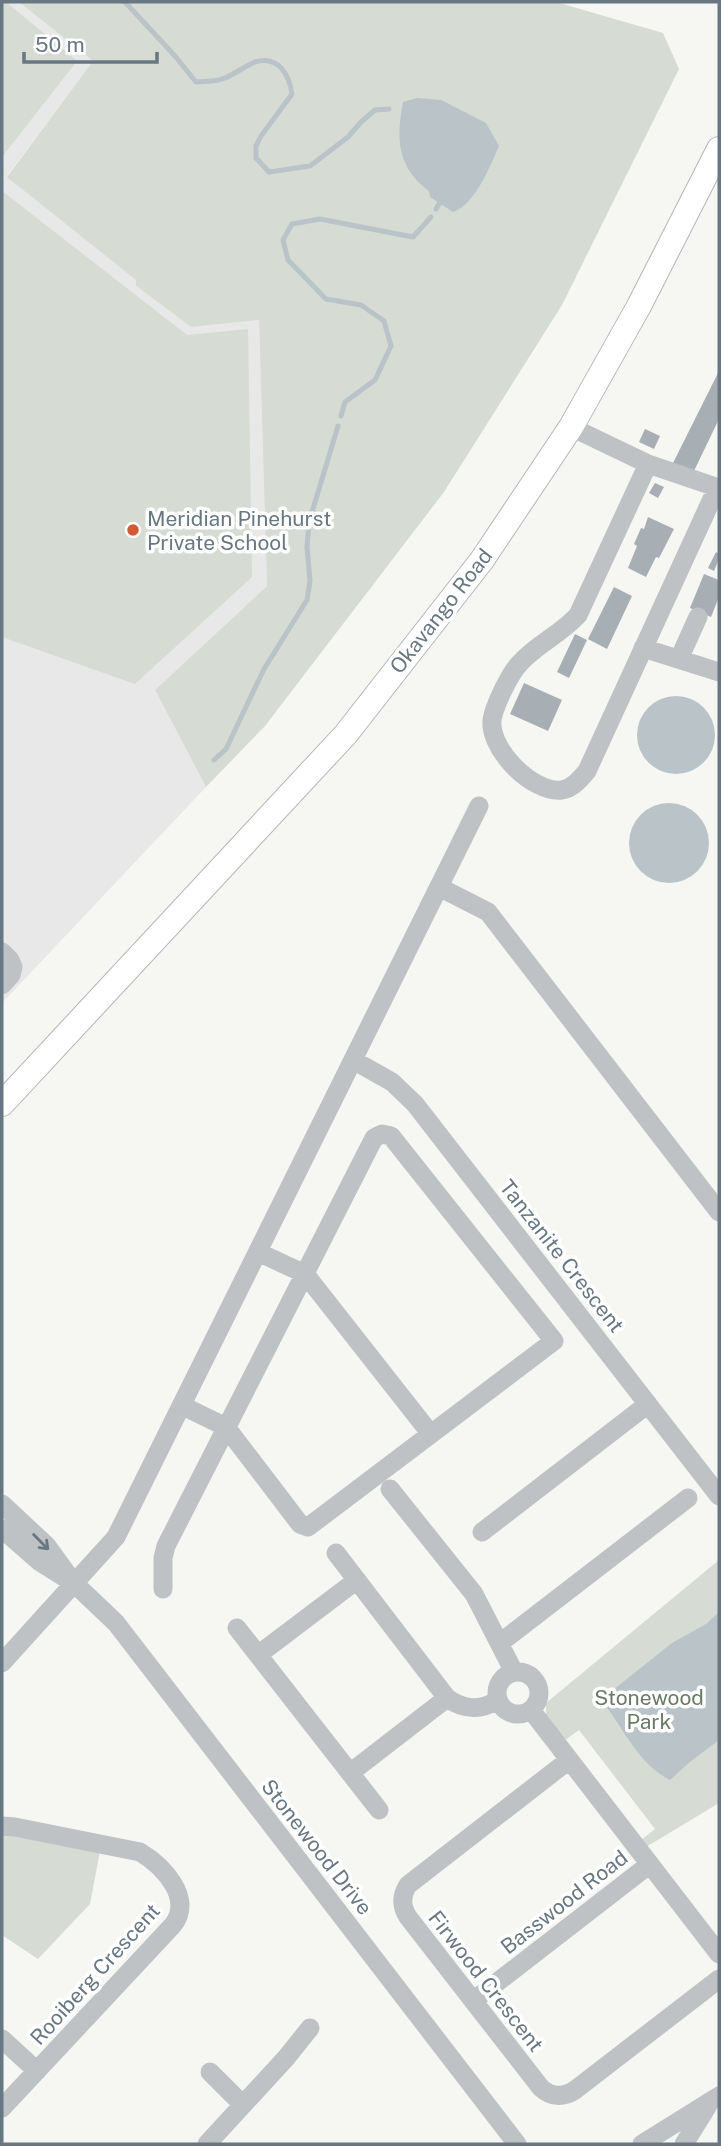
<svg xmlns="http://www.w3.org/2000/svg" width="721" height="2146" font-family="'Public Sans',sans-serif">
<rect width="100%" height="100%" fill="#f6f6f3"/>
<path fill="#e7e8e7" d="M2,2H19L93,61L7,176L137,280L136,286L191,327L259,320L267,586L155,690L206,787L2,1003Z"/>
<path fill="#d6dbd3" d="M2,2H6L77,61L2,157Z
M19,2H556L663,33L679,69L562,305L444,492L265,726L206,787L155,690L267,586L259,320L191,327L136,286V280L7,177L93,61Z
M2,191L187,335L248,329L252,577L135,684L2,637Z
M719,1560V1803L646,1847L641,1840L655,1829L579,1730L564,1741L546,1718V1703Z
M2,1833L100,1851L90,1904L38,1959L2,1935Z"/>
<path fill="#b9c3c8" d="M417,98L441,100L486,123L499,146C490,166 475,205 453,212L430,197L429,191C397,167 396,139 403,102Z
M637 735a39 39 0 1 1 78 0a39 39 0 1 1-78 0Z
M629 843a40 40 0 1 1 80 0a40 40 0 1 1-80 0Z
M718,1613L719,1740L691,1761L670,1780C640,1765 625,1732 606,1706L608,1694L672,1643L706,1624Z"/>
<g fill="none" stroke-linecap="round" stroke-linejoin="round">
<path stroke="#b9c3c8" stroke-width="5" d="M125,2L175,56L196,82C205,81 216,82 225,78C235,74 245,66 255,62C278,55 289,74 292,94L261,136L256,146V158L269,172L310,166L348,137L361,122L375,110L389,109
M436,209L443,197
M341,416L345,402L375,380L391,346L384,321L361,305L326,299L288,260L283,240L292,224L320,219L413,237L431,217
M214,760L226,749L264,669L307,600L310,581L307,547L309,522L338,426"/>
</g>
<path fill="#a8afb4" d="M719,371V419L693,473L673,463Z
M645,429L660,436L654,449L639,442Z
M655,483L664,487L658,498L649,493Z
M648,517L674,529L659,558L656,557L646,577L628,568L637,546L634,544L641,528L644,529Z
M716,552L719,554V559L714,571L708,568Z
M704,574L719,580V597L711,617L690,608Z
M614,587L632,596L607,649L588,639Z
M575,634L587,640L569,678L557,672Z
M524,683L562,700L548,731L510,714Z"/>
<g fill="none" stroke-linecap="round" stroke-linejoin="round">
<g stroke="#b2b6b9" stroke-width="26">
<path id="major" d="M2,1104L346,734L482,560L571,427L639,306L719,149"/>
</g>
<path stroke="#bec2c5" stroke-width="19" d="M571,427L648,464L719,488
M648,464L578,615C561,634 537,644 520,663C510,673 497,701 493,715C484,745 532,794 562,790C573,788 580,779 587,771L717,488
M643,648L719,672
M679,659L698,617
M439,887L488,912L719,1212
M2,952L10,960L13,967L11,975L2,985
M353,1060L392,1082L415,1104L719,1496
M258,1252L305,1274L430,1433
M390,1489L474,1594L514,1672
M2,1504L47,1546L68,1575
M2,1529L40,1562L75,1584L116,1623L517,2144
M482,1532L648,1404
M336,1553L447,1698
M163,1589V1558L166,1546L374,1138L382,1134L391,1136L554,1341L308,1527L300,1524L226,1427L183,1406
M237,1628L379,1810
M500,1643L688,1498
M258,1655L357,1580
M2,1663L116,1537L479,806
M497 1693a21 21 0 1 1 42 0a21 21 0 1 1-42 0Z
M531,1710L719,1954
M569,1760L408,1885C401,1896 401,1906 408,1917L541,2088C551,2097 563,2098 575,2090L719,1979
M350,1773L447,1698C464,1710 480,1711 498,1700
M2,1826L15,1827L140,1852C163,1866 194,1898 173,1925L2,2108
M473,2001L650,1864
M2,2039L37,2071
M210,2072L243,2105
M207,2144L286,2058L310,2028
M642,2144L719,2096
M684,2144L707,2107"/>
<use href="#major" stroke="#fff" stroke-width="24"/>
</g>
<defs><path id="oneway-shaft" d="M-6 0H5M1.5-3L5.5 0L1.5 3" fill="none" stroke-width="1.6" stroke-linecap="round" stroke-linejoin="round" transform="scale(1.75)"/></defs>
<use stroke="#687782" href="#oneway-shaft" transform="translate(41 1542) rotate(45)"/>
<circle fill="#d45935" stroke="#fff" stroke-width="2.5" cx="133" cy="530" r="7"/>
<g text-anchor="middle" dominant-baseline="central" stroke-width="7" stroke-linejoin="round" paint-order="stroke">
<g font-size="21" fill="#687782" stroke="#fff" text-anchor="start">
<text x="147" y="518">Meridian Pinehurst<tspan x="147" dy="24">Private School</tspan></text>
</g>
<g font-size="21" fill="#687782" stroke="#fff">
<text transform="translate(441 611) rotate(-52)">Okavango Road</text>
<text transform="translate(562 1256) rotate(52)">Tanzanite Crescent</text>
<text transform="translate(317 1847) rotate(52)">Stonewood Drive</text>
<text transform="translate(564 1902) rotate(-38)">Basswood Road</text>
<text transform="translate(95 1974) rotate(-48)">Rooiberg Crescent</text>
<text transform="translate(486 1981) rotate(52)">Firwood Crescent</text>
</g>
<g font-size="21" fill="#6a7a66" stroke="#fff">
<text x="649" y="1697">Stonewood<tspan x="649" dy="24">Park</tspan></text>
</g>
</g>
<rect width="721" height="2146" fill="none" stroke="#687782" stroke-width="7"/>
<path d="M24 52v10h133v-10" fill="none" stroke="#687782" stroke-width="3.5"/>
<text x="35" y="52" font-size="21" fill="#687782" stroke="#ffffff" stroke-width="5" paint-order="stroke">50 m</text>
</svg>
